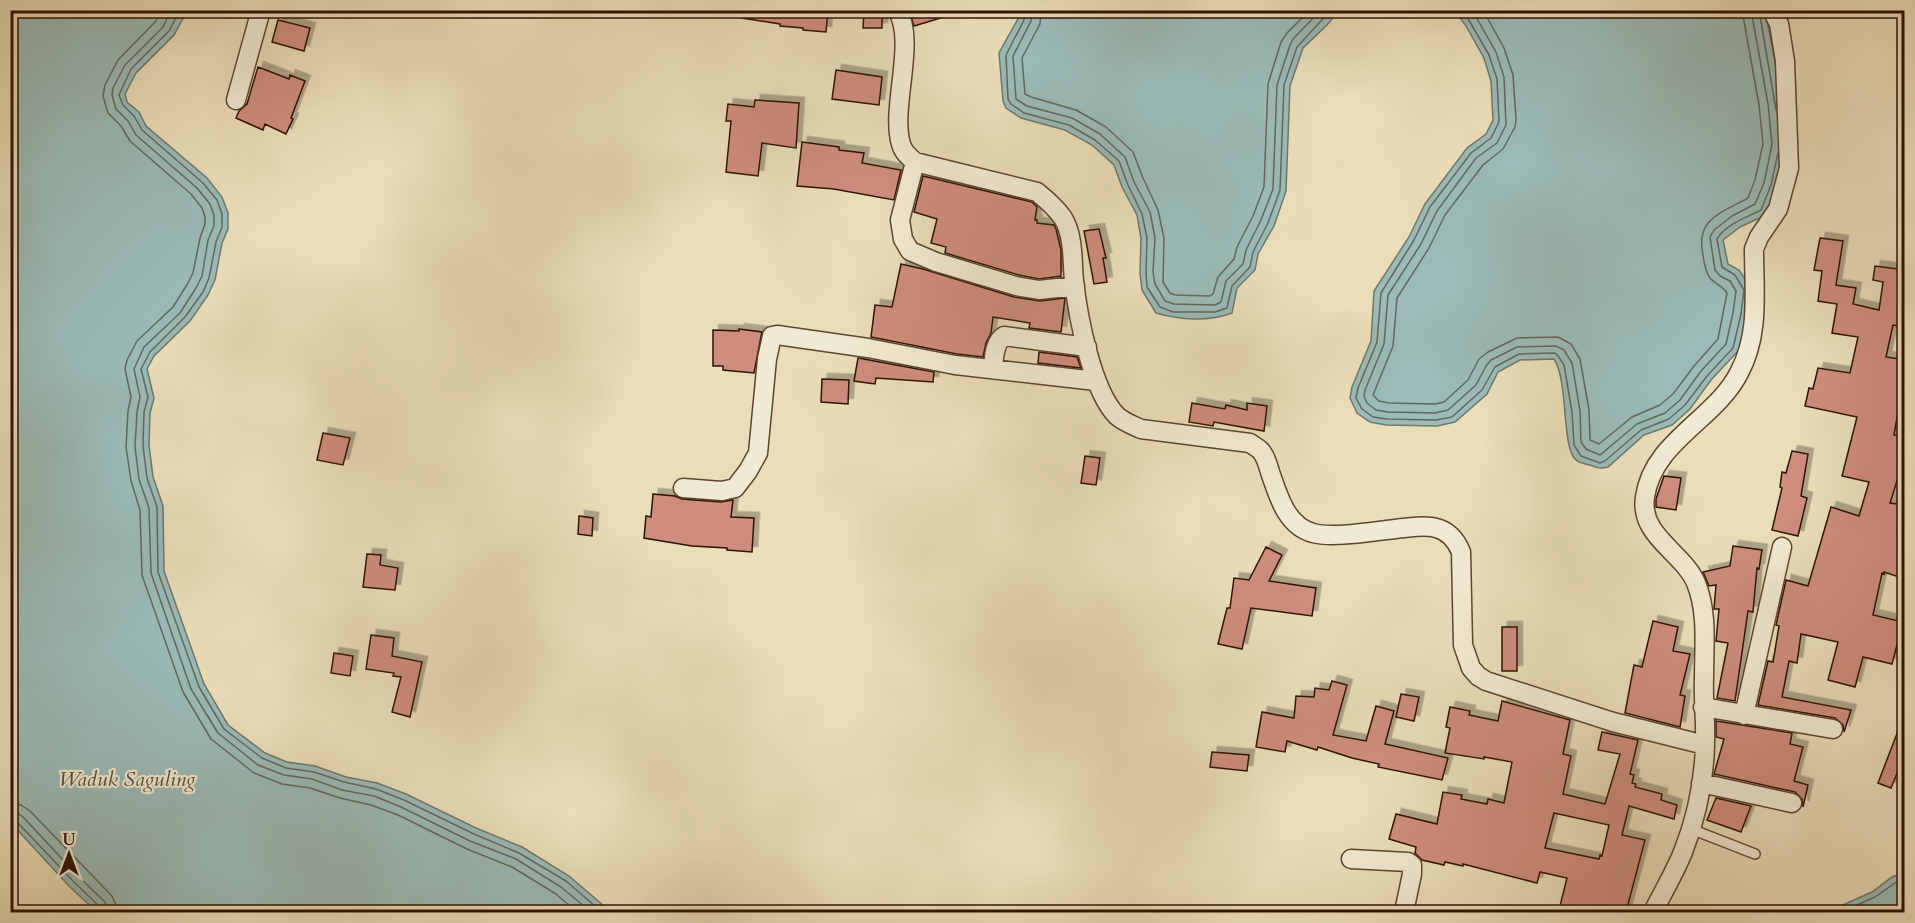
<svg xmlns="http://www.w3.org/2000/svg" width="1915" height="923" font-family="Cardo,serif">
<defs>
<filter id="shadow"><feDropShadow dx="5.5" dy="-5.5" stdDeviation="0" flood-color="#0004"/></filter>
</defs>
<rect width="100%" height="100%" fill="#eadeb9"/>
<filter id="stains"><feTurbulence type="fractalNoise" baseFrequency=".00333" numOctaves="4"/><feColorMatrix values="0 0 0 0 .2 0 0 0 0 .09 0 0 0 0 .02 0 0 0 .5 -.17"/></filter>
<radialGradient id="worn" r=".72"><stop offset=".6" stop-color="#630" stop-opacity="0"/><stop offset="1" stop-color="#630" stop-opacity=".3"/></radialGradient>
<path fill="#9abbb7" stroke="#6f776f" stroke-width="1.5" d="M11,10L187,11L174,35L136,73L125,94L127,102L139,112L146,126L207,178L222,197L228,213V229L222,243L215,280L208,295L190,321L154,356L147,369L154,398L150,413L149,445L153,477L163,506L164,571L204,684L228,725L265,753L287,762L315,766L346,777L377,783L406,794L476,828L522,847L569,876L611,912H97L70,887L11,823Z
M1018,11H1339L1327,25L1303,48L1290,86L1286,191L1274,226L1258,254L1255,270L1237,288L1232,313C1209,322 1180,320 1156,313L1142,290L1140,273L1141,238L1137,215L1122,187L1114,165L1092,145L1065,130L1021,118L1006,108L1003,101L999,53L1019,17Z
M1455,11H1764L1767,20C1774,60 1786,103 1785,144C1785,167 1774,194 1766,215L1740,227L1723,240L1728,264L1739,270L1751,288L1747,315L1739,350L1711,380L1690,409L1672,425L1644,435L1608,467C1600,469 1597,468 1590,465C1586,464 1579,463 1576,460C1561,447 1569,382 1554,359L1520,360L1498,372L1487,394L1455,422L1437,426L1386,425L1370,422L1357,413L1350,398L1352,387L1371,341L1374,291L1409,237L1425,204L1467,148L1486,134L1493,120L1491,81L1484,58L1466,26Z
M1904,873V912H1827L1872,892L1892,877Z"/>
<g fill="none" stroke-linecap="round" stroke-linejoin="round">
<path stroke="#64665e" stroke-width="1.5" d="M161,10L156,21L118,60L105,85L103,96L108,113L121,126L130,141L191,194L202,208L205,217V224L200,238L193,273L188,283L173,307L137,341L127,360L125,369L131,397L128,411L126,447L131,481L140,510L142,575L183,692L211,739L254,773L282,784L310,788L340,798L371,805L398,815L467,849L512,867L556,894L577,912
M171,10L163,27L125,65L113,88L112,95L116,109L128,121L136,135L197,188L210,204L214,215V226L208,240L202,276L196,288L180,313L144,347L134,369L140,397L137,412L135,447L139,479L149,508L151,573L191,689L218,733L258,765L284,775L312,779L342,790L374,796L401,807L470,841L516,859L561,887L591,912
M180,10L169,31L131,69L119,95L123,105L134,116L142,130L203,183L217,200L222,214V227L216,242L209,278L203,292L185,317L150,352L141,369L148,397L144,412L143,446L147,478L157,507L158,572L199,687L224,729L262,758L286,768L314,772L344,782L376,789L404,800L474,834L519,853L566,881L602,912
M1024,10V20L1006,55L1008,99L1011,104L1024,113L1069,125L1095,140L1119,161L1128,185L1142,214L1147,238L1146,272L1147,287L1160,307L1173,312H1215L1227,308L1232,286L1250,267L1253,252L1268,223L1280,190L1284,85L1297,47L1331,10
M1032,10L1031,21L1013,56L1016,99L1027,106L1072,118L1100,134L1125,157L1134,182L1150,212L1155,238L1153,272L1155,284L1165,301L1174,304L1215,305L1221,302L1226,281L1243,264L1246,250L1261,220L1273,189L1277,85L1290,45L1293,39L1321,10
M1041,10L1040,24L1022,58L1025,94L1031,97L1076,110L1106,127L1133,152L1143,178L1158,210L1164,238L1163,282L1170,293L1175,295L1210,296L1213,294L1218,277L1234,259L1237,247L1253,216L1264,187L1268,84L1281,42L1287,33L1310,10
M1463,10L1489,55L1497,79L1499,122L1491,138L1471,153L1430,207L1414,240L1381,293L1377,342L1358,388L1356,398L1362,409L1373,417L1387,419L1436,420L1452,417L1482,390L1495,367L1519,354L1555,353L1558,356L1564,365L1572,412L1574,445L1581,456L1600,463L1605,461L1641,430L1669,419L1685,405L1707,376L1733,348L1741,314L1744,290L1735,275L1722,267L1717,239C1726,224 1746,218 1761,210L1771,185L1778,153
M1472,10L1496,52L1504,77L1506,125L1497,143L1476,158L1437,211L1421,244L1388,295L1384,344L1365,390L1364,396L1367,403L1376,410L1388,412L1435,413L1448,410L1476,385L1486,366L1491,360L1517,347L1556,346L1564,350L1572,363L1580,411L1581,442L1586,449L1600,455L1637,424L1665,413L1680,400L1701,371L1726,344L1733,313L1736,291L1730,281L1720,276L1715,270L1710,237L1714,230L1732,216L1755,204L1764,183L1772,144L1768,104L1751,10
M1483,10L1504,48L1513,75L1516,119L1515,127L1503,149L1483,165L1445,215L1429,248L1397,298L1393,346L1373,395L1379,401L1389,403L1435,404L1444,402L1468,380L1479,359L1488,352L1517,338L1558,337L1571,344L1580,359L1589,410L1590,440L1599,444L1632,417L1660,405L1673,394L1694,366L1718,339L1727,293C1723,286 1715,284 1710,278C1705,271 1704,262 1703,255C1695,218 1722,213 1748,198L1755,180L1763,144L1759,105L1742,10
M1759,10L1776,110
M10,803L21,805L30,811L112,896L116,905L117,912
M10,812L17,813L23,817L80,878L104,901L107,906L108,912
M10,820L17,822L75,883L99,906L100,912
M1841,912L1875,897L1895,883L1904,879"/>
</g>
<path fill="#ce8d7d" stroke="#2f1204" stroke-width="1.5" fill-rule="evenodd" filter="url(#shadow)" d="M743,10H828L826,32L803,30V28L780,26V24L742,18Z
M864,10H882V28H863Z
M909,10H953L954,14L914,26Z
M278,20L310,28L304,51L272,42Z
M258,67L289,79L290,75L305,81L291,118L293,119L286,134L265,124L263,130L236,118L239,111L247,104Z
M836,70L882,77L879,105L832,99Z
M755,100L799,103L796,148L762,143L758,176L726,172L731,121H726L728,104L754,107Z
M802,142L839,147V150L864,153L862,163L901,170L894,200L834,189L797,186Z
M923,176L1032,202L1037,207L1035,220H1037V223L1054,225L1056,229L1061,250V276L1039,279L1019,275L945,253L946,247L931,243L937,219L914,212Z
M1099,229L1106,258H1103L1107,282L1094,284L1084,231Z
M1820,238L1843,241L1836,285L1856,288L1853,304L1879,310L1883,282L1873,280L1875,266L1905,270V327L1893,325L1886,357L1905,360V401L1900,400L1894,435L1905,437V465H1902L1890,503L1905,505V579L1884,572V574L1882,573L1873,615L1903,622L1892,664L1863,657L1855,687L1828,680L1838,642L1801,634L1797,663L1789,661L1782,697L1851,710L1844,732L1843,725L1835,718L1758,705L1768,661L1773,662L1779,626L1776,625L1786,580L1808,586L1831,507L1859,516L1869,482L1842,476L1857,417L1805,406L1809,388L1813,389L1818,368L1850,373L1858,337L1832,333L1837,304L1818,301L1822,271L1814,270Z
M901,264L923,269L1014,297L1040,301L1065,298L1061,332L1029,328L1030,323L993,317L991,333L986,343L983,357L957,354L871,337L875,305L892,307Z
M739,329L762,332L754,373L723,370V366H713V330L739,331Z
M1039,352L1077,357L1081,368L1038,363Z
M858,358L934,372L933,382L876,378L875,384L854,381Z
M822,379L849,380L848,404L821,402Z
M1192,403L1225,409L1226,405L1247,410V403L1267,406L1264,431L1214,422L1213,426L1189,422Z
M323,433L350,438L343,465L317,460Z
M1792,451L1808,454L1801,496L1807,498L1798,536L1772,530L1782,488L1780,487L1782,472L1786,473Z
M1085,456L1100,458L1096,485L1081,483Z
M1664,476L1681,478L1676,510L1656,507V499Z
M653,494L675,496L682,499L721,502L733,500L731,517L754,518L752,552L727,550V548L692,546L644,538L646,516L651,517Z
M579,516L593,518L592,536L578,534Z
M1733,546L1762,550L1759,569L1757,568L1753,612L1748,611L1735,701L1717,698L1728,643L1716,641L1719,609H1714L1716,585L1709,586L1703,572L1730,566Z
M1266,547L1282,555L1269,581L1316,588L1312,616L1251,608L1242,649L1218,644L1227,608H1230L1234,578L1249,580Z
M367,554L381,555L380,565L398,568L395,590L363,587Z
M1653,621L1678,627L1673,651L1690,654L1680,695L1685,696L1680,727L1625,713L1634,665L1642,667Z
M1502,627H1517V671H1502Z
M371,635L394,638L392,656L422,662L410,717L392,712L401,677L393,676L394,673L366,669Z
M334,653L353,656L350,676L331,673Z
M1332,681L1347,685L1333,735L1366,741L1376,706L1394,711L1385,744L1448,758L1442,780L1378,767L1379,764L1352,758L1318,747L1317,750L1287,741L1285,752L1256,747L1262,712L1294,718L1296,696L1314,697L1315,688L1329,690Z
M1401,694L1419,697L1414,721L1396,717Z
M1502,701L1570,720L1563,754L1571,756L1563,794L1605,804L1620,754L1598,750L1602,732L1638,740L1630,774L1634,775L1632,783L1636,784L1635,787L1662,794L1661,800L1677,805L1674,819L1629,806L1622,835L1645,840L1626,912H1569L1559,910L1567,878L1540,872L1537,883L1463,864V866L1445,862L1444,865L1422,860L1415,853L1416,847L1389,839L1396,814L1437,824L1443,792L1462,795L1461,799L1487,804L1488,799L1504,803L1512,762L1484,757V759L1445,753L1450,728L1446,727L1450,707L1470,711L1469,715L1498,721ZM1554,813L1609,825L1602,856L1600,855L1599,859L1545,848Z
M1903,718L1905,754L1891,788L1878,783Z
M1716,721L1792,733L1790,744L1803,747L1794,781L1808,785L1803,807L1802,799L1795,792L1714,774L1724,739L1716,737Z
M1212,752L1249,755L1247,771L1210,767Z
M1716,798L1751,806L1741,832L1707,820Z"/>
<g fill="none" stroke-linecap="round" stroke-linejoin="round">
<g stroke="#5e4531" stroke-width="12">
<path id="lane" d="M1691,829L1755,854"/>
</g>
<g stroke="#5e4531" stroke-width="21">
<path id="street" d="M897,10C917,42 890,107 901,144C903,152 909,157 915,162L1037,192C1047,200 1056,208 1063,218C1074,236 1072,261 1074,281C1078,317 1092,391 1117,416C1124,422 1132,425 1141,429L1250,443C1254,446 1258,448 1261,451C1266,457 1268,465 1270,472C1278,495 1286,526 1313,533C1334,539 1380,530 1404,528C1414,527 1426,525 1436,528C1449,531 1456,540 1461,552L1463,645L1471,668L1478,676L1486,681L1613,722L1705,745
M236,100L261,10
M915,162L900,220L903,239L910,251L936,262L1016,286L1039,290L1075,286
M993,369C994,358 994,342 1004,336L1087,347
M683,488L722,491L735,488L748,471L758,453L767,359L772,336L777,335L868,348L955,365L1096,381
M1703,707L1833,729
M1744,715L1782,547
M1701,783L1792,803
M1351,859L1408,862L1412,865V874L1404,912
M1653,912C1663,892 1675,872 1683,852C1696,819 1704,781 1705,745C1706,723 1703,700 1704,678C1704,647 1708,612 1696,583C1683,552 1639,536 1645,497C1653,441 1715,420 1739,373C1760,334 1754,292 1754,249L1759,237L1778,209L1789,168L1785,61L1779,24L1772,10"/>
</g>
<use href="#lane" stroke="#f1ead2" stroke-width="9"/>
<use href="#street" stroke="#f1ead2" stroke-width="18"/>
</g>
<g text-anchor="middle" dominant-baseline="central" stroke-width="4.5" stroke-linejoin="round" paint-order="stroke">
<g font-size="21" font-style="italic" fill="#544d43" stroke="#f1ead2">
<text x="127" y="779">Waduk Saguling</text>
</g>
</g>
<rect width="1915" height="923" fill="none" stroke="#eadeb9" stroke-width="36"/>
<rect x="12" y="12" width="1891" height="899" fill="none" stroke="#2f1204" stroke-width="3"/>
<rect x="18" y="18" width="1879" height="887" fill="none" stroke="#2f1204" stroke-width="1.5"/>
<g transform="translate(69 854)" stroke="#f1ead2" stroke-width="4.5" paint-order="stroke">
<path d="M0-4.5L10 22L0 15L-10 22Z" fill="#2f1204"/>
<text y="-9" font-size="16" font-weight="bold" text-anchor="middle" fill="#2f1204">U</text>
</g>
<rect width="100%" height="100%" filter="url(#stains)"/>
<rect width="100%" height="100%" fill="url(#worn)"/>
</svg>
